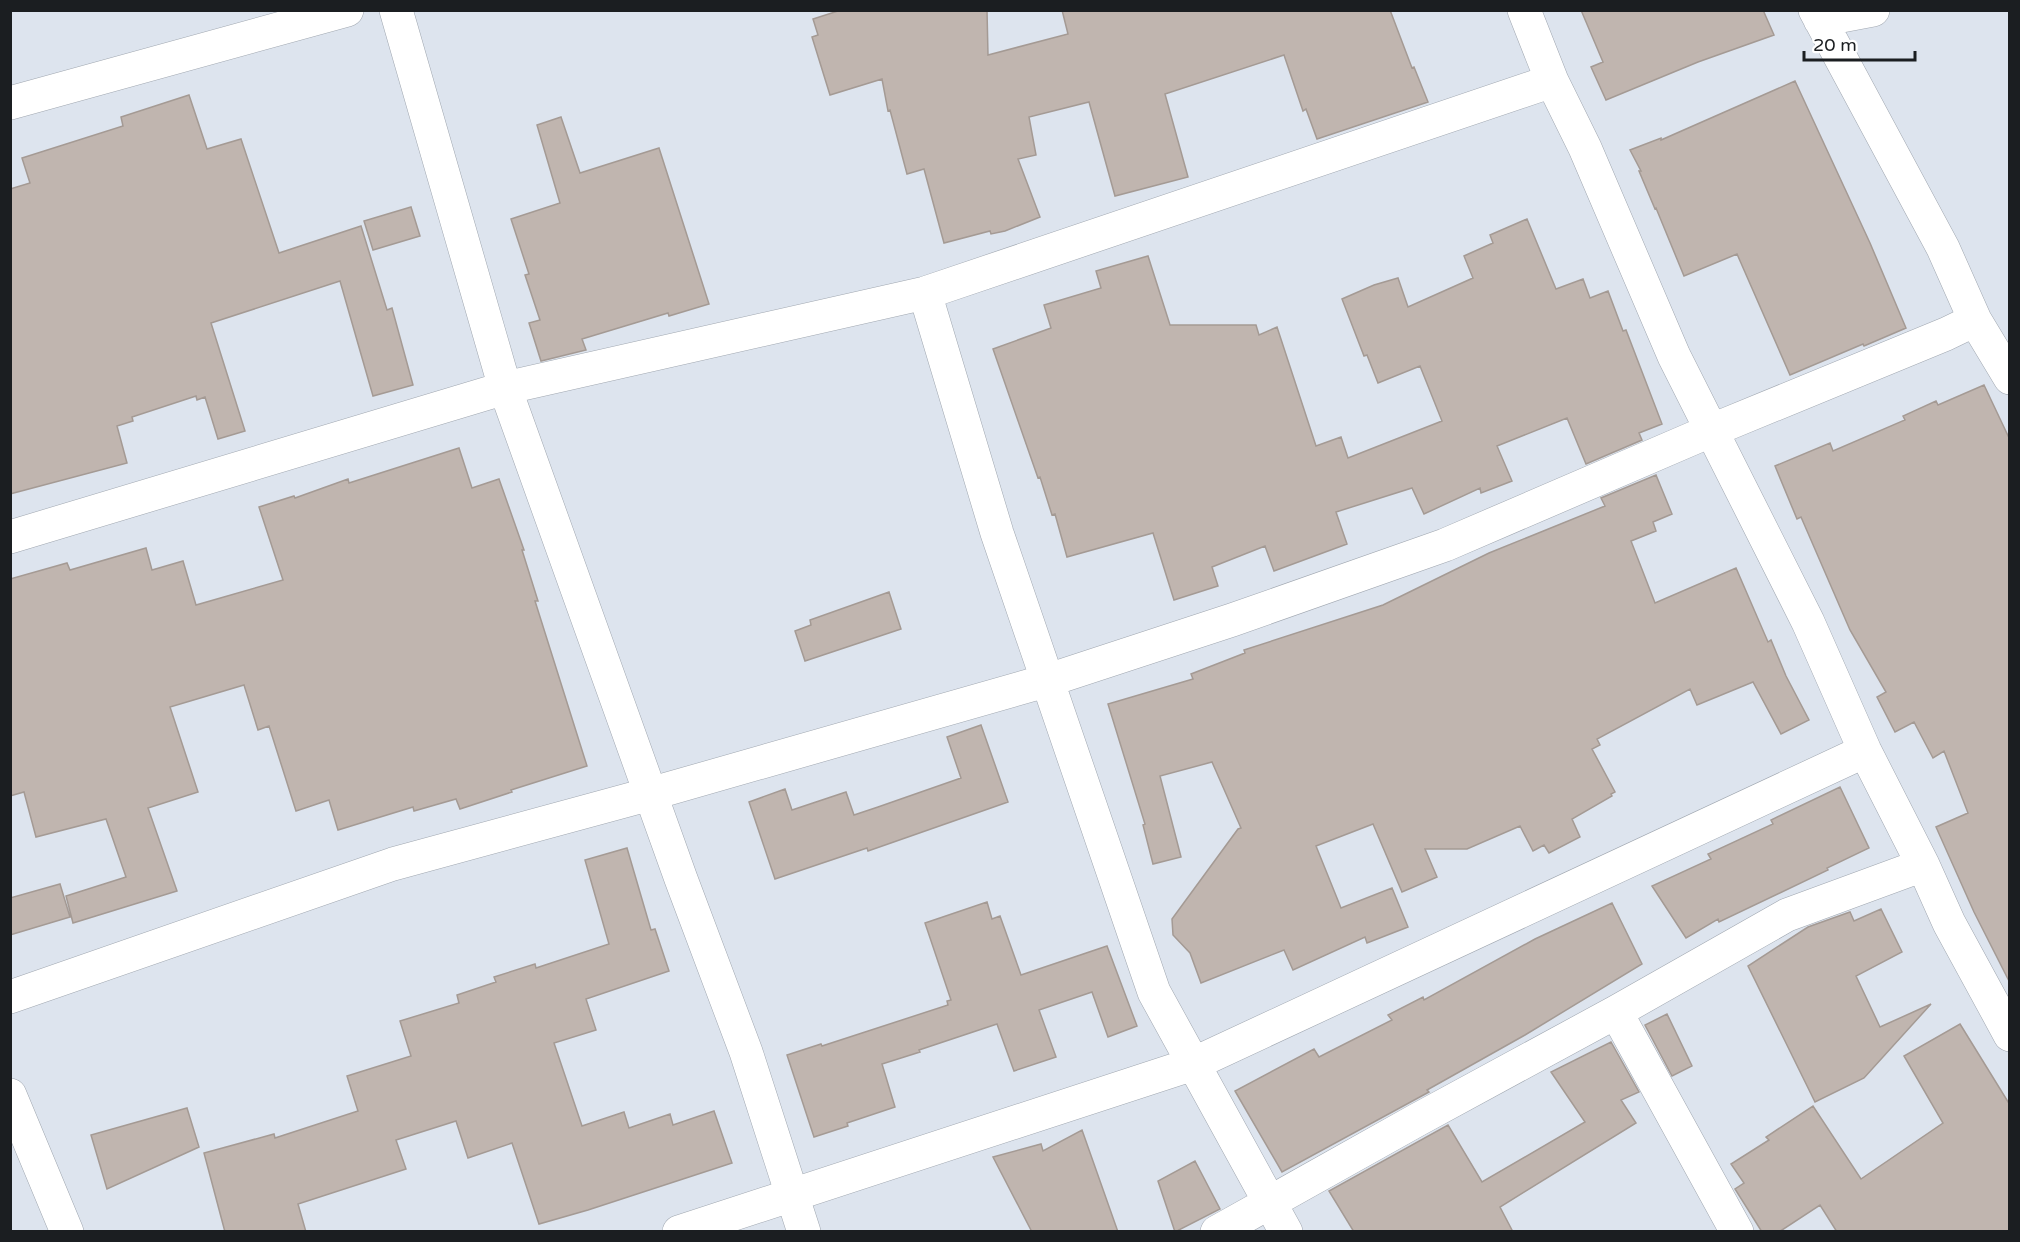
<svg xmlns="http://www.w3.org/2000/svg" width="2020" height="1242" font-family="'Varela Round',sans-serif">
<rect width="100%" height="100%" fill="#dde4ee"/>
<path fill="#c0b5af" stroke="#a49a94" stroke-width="1.5" d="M841,10H987L988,55L1068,34L1062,10H1390L1412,68L1414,67L1428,102L1317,139L1306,109L1303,111L1284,55L1165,94L1188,177L1115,196L1089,102L1029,117L1036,155L1018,159L1040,217L1005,231L991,234L990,231L944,243L924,169L907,174L890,110L888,111L882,79L830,95L812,37L818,35L813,19Z
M1581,10H1763L1774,35L1698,62L1606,100L1591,67L1603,62Z
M1795,81L1870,243L1906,328L1864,346L1863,344L1790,375L1737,254L1684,276L1656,208L1655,209L1639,171H1641L1630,150L1661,138V140Z
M189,95L207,149L241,139L279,253L361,226L387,310L392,308L413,385L373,396L340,281L211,323L245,431L218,439L205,397L197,400L196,396L132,417L133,421L117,426L127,463L10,494V189L30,183L22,158L123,126L121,117Z
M561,117L580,173L659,148L709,304L669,316L668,313L582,339L586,350L541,361L529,323L540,320L525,275L529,274L511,219L560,203L537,125Z
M411,207L420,236L373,250L364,221Z
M1527,219L1556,289L1583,279L1590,298L1608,291L1623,331L1626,330L1662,424L1639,433L1642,440L1586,464L1567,418L1497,446L1512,481L1481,493L1480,488L1424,514L1412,488L1336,512L1347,544L1274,571L1265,546L1212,567L1218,586L1174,600L1153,533L1067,557L1055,514L1052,515L1040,477L1038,478L993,349L1051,328L1044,305L1101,288L1096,271L1148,256L1170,325H1256L1259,335L1277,327L1316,446L1341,437L1348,458L1442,421L1420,366L1378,383L1367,355L1364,356L1342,299L1374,285L1398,278L1408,307L1473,278L1464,256L1493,243L1490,235Z
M1984,385L2010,440V983L1974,912L1936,827L1968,813L1944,751L1933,758L1914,722L1895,732L1877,697L1886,692L1850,630L1801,517L1797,519L1775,466L1830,443L1833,451L1905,420L1903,416L1936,401L1938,405Z
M459,448L472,488L499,479L524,550H522L538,601H535L587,766L511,790L512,792L460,809L456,799L414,811L413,807L338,830L329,800L296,811L269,726L258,730L244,685L170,707L198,792L148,808L177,891L73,923L66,896L126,877L106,819L36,837L24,792L10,796V579L67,563L70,570L146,548L152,570L183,561L196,605L283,580L259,507L294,496L295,498L348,479L349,483Z
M1656,475L1672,514L1653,522L1656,531L1631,541L1655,603L1736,568L1768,642L1771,640L1786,676L1809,720L1781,734L1753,682L1697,705L1690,689L1597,739L1600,745L1592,749L1615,792L1611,794L1612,796L1572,819L1580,837L1549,853L1544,845L1533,851L1520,826L1467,849H1425L1437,877L1402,892L1373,824L1316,846L1341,908L1392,888L1408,927L1367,943L1365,937L1293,970L1284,950L1201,983L1190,953L1173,935L1172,919L1238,829L1241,828L1212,762L1160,776L1181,857L1153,864L1143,825L1145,824L1108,704L1193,679L1191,674L1245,653L1244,650L1383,605L1489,553L1605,506L1601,498Z
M889,592L901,629L805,661L795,631L811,625L810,620Z
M981,725L1008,802L868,851L867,848L775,879L749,802L785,789L792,810L846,792L854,815L878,807L961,778L947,737Z
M1840,787L1869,848L1827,868L1828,870L1719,922L1718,919L1686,938L1652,886L1711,859L1708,854L1773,824L1771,820Z
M627,848L651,930L655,929L669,971L586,999L596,1030L554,1043L582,1126L624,1112L629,1128L670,1114L673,1125L714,1111L732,1163L588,1210L539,1224L512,1143L468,1158L456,1121L396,1140L406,1169L298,1204L306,1232H225L204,1153L274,1134L275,1138L358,1111L347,1076L411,1056L400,1021L459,1003L457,995L496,982L494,977L535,964L536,968L609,944L585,860Z
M60,884L70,917L10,935V898Z
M987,902L992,919L1000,916L1021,975L1107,946L1137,1026L1108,1037L1092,992L1039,1010L1056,1057L1014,1071L997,1024L919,1050L920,1052L882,1064L895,1107L847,1123L848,1126L814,1137L787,1055L821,1044L822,1046L948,1005L947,1001L951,1000L925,923Z
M1612,903L1642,964L1525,1035L1427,1090L1429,1092L1282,1172L1235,1091L1314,1049L1319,1057L1392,1020L1388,1015L1423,997L1424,1000L1535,939Z
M1881,909L1902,952L1856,976L1880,1027L1931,1004L1864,1078L1815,1102L1748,966L1808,927L1850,912L1854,921Z
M1667,1014L1692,1066L1672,1076L1645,1025Z
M1960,1024L2010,1105V1232H1837L1820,1205L1779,1232H1762L1735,1189L1744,1183L1731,1164L1769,1140L1766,1137L1813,1106L1861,1179L1943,1123L1904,1056Z
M1611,1042L1639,1092L1621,1100L1636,1123L1500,1207L1513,1232H1354L1329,1191L1448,1125L1482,1182L1585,1122L1551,1072Z
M187,1108L199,1147L107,1189L91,1135Z
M1082,1130L1118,1232H1032L993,1157L1041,1144L1043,1151Z
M1195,1161L1220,1209L1175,1232L1158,1181Z"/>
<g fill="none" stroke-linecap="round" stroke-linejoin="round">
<g stroke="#a0a7b0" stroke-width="34">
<path id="street" d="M396,10L505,388L681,879L746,1052L804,1232
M1524,10L1552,81L1585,148L1674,356L1808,622L1865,751L1923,865L1949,923L2010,1035
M1815,10L1943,248L1975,320L2010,378
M1820,20L1873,10
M10,103L347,10
M925,293L997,533L1154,992L1286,1232
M10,537L505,388L925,293L1552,81
M10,997L393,864L650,794L1049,680L1232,620L1445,545L1710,431L1946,334L1975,320
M1616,1012L1737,1232
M10,1095L67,1232
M679,1232L1193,1064L1865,751
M1217,1232L1417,1120L1616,1012L1787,915L1923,865"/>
</g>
<use href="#street" stroke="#fff" stroke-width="33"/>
</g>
<rect width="2020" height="1242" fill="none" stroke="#1b1e21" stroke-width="24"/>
<path d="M1804 51v9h111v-9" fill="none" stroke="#1b1e21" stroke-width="3"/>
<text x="1813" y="51" font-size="18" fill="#1b1e21" stroke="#ffffff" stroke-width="4.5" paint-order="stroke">20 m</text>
</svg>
